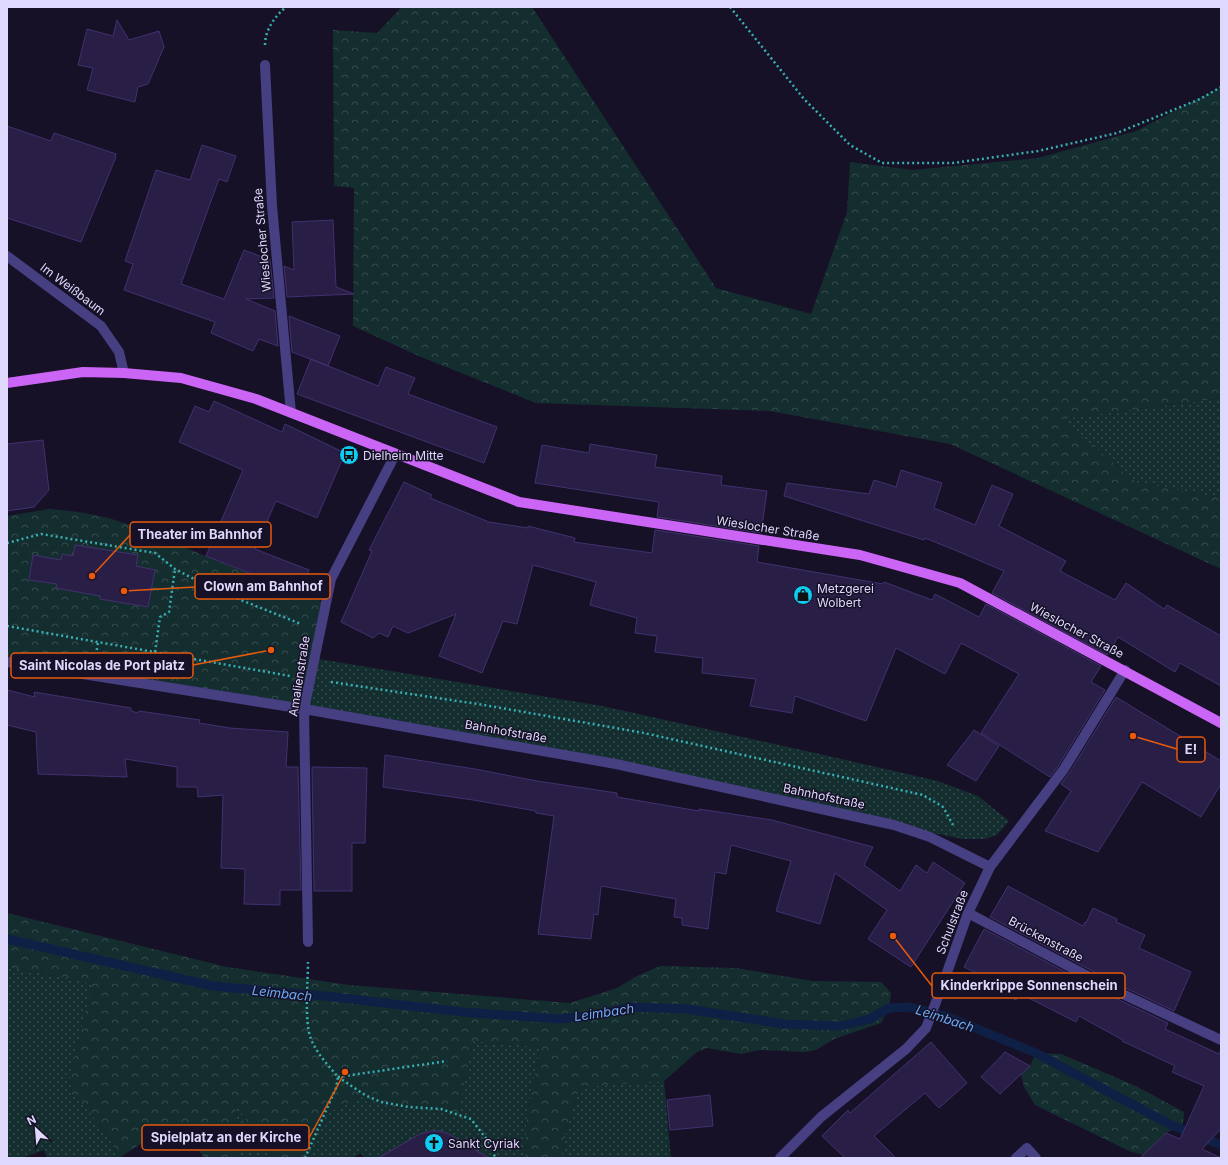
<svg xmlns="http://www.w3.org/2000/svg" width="1228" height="1165" font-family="Inter,sans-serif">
<defs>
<pattern id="grass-dots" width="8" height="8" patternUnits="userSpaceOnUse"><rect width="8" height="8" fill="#142e30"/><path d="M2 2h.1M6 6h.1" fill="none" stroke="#364c4f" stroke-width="1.8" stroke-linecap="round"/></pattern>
<pattern id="forest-crowns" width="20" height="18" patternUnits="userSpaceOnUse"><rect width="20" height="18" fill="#142e30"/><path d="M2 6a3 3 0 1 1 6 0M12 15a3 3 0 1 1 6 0" fill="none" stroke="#364c4f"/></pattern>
</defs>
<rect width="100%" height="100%" fill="#161126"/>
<path fill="url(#grass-dots)" d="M1221,398V498L1136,482L1061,419Z
M313,658L602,706L815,753L938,781L978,796L1009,821L997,835L985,839H962L616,764L304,709Z
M7,967L93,983L70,1078L72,1095C91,1111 110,1136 119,1158H47L44,1150L22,1158H7Z
M473,1041L540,1047L527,1113L525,1158H473C461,1142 453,1130 431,1131L384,1158H364L361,1153L353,1158H305L324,1115L365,1095L381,1102L409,1107L441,1109L458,1114Z
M664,1081L671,1158H561L569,1120L580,1087Z
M235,1102L271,1158H239L240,1141Z"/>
<path fill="url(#forest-crowns)" d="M402,7H532L716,288L811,314L847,212L850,162L913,170L1038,158L1136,131L1221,87V398L1061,419L1136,482L1221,498V569L950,444L770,411L536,403L421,357L353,326L354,188L334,186L333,30L377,33Z
M50,509L79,512L109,518L142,529L217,561L326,603L304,709L7,662V516Z
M7,913L227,967L349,985L570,1003L617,988L637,976L660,966L736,968L813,981L881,982L891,993L889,1008L881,1023L834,1039L816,1050L805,1052L760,1050L741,1054L707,1048L697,1052L664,1081L580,1087L569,1120L561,1158H525L527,1113L540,1047L473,1041L458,1115L441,1109L409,1107L381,1102L365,1095L324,1115L305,1158H271L235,1103L240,1141L239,1158H204L188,1135L173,1145L162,1130L119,1158C110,1136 91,1111 72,1095L70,1078L92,983L7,967Z
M1036,1053L1061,1054L1136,1086L1184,1112L1183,1124L1166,1133L1143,1155L1129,1151L1035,1105L1024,1087L1021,1074L1030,1066Z"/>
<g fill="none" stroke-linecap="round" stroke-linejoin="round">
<path stroke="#0f2046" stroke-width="9" d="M7,939L213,986L324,996L463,1012L560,1019L595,1015L631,1007L687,1009L784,1024L841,1026L870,1019L889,1008L910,1007L946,1016L1036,1053L1171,1125L1221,1145"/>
</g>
<path fill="#291e46" stroke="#423170" d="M117,20L129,40L159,31L164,47L148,84L138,87L135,102L87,90L93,68L78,65L87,29L113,36Z
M7,126L51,141L54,133L116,154L115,157H116L81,242L7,218Z
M202,145L236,156L227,182L219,179L181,284L224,299L244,250L270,260L274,298L246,299L275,311L278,346L259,339L253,351L211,333L215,322L124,290L133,264L125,261L156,170L190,180Z
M333,220L336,287L354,294L287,297L284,266L294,270L292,222Z
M289,316L340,336L328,366L292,352Z
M311,359L378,386L386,367L415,378L408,394L497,427L484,463L297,394Z
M214,401L282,432L285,424L345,453L317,518L276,501L255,549L309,570L300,593L206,556L243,470L179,442L195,406L209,412Z
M43,440L49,490L34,507L7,511V444Z
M590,444L657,455L655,467L722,476L721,485L767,491L761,533L657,517L659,502L535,483L542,445L589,453Z
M901,470L942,483L934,508L975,525L992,485L1013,494L999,526L1066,561L1060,571L1115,600L1126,583L1164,609L1167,605L1221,636V686L1180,663L1175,672L1118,637L1107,655L992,593L1004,571L957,551L925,538L924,540L784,496L787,483L869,494L874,480L896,487Z
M404,482L432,495L430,498L489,522L528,528V526L575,538L574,542L652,553L655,530L759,546L757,562L883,584L884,582L932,600L935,594L979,617L986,604L1101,666L1091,682L1105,690L1059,765L1050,777L981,733L1019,674L961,643L945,674L896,648L866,721L795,696L792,713L750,706L756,679L702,673L703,658L655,652L657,636L635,633L637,618L590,605L596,582L533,565L517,624L503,621L482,673L439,656L456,614L408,633L393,626L388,637L379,633L373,638L341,622L372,551L369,550Z
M75,545L138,555L136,566L155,570L148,607L100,599V596L56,588L57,584L29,580L33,555L61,560L62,554L73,556Z
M7,690L35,697L34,692L131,708V711L138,713L139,711L200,720L199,723L230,728L288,732L286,767H298L301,890H280V905L244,904L245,869L221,868L223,795L198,797L197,787H177V767L125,759L127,777L38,774L36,732L7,725Z
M1116,697L1221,761V784L1201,817L1142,782L1098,852L1045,831L1071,791L1061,784L1070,772Z
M974,730L999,746L976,781L947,765Z
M385,755L475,769L537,781L617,793V797L699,811V809L772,820L873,847L864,865L900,891L916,865L927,873L933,862L965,883L911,967L868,939L887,910L835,873L820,924L776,911L791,861L731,845L726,874L715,872L708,929L682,925V918L674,917L676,899L601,886L598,915L594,914L591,939L538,934L554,816L536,813V811L473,800L383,787Z
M312,767L367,768L365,843H352V891H314Z
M1008,886L1083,926L1085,922L1086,923L1093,908L1117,919L1116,922L1145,935L1139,948L1191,972L1174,1011L1117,984L990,917Z
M984,929L1111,996L1168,1023L1165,1029L1219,1054L1221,1050V1129L1202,1149L1221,1158H1140L1166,1133L1180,1139L1204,1086L1172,1072L1175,1066L1122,1041L1123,1040L1079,1016L1076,1022L1019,993L1016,1000L986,985L989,979L964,967Z
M931,1042L967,1083L939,1108L925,1093L874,1136L896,1158H845L822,1136L848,1110L850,1113Z
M1005,1052L1030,1066L1000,1094L981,1077Z
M710,1095L713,1126L670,1130L667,1100Z
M431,1131H439L447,1133L489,1158H378L420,1134Z"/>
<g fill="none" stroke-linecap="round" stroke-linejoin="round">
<path stroke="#37b0b2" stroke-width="2.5" stroke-dasharray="2 3" stroke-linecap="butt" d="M730,7L804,99L850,145L882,163H953L1038,151L1117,133L1200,99L1221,87
M265,45C265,30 275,16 286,7
M7,543L41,534L155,553L175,569L211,588L301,624
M7,626L290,676
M155,652L160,617L169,612L175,569
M96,655L98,642
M331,682L484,705L644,733L923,795L943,807L953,825
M338,1077L365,1095L381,1102L409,1107L441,1109L471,1119L492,1146L495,1158
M338,1077L447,1061
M305,1158L336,1088L338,1077C328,1065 317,1054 311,1039C304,1022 308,981 308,962"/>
<path stroke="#463f82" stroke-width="10" d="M265,65L272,206L291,413
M7,256L101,326L119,352L124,373
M7,662L304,709L616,764L894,825L930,837L990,867
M968,913L1114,990L1221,1040
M308,942L304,709L331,579L395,455
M780,1158L821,1117L906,1049L926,1028L944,981L968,913L990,867L1064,769L1125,670
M1016,1158L1027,1148L1036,1158"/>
<path stroke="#cb65f6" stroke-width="10" d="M7,383L83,372L124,373L181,378L256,399L519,502L860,555L960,583L1221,723"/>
</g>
<defs>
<g id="bus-disc" transform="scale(1)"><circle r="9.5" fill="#0fcaf1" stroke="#161126"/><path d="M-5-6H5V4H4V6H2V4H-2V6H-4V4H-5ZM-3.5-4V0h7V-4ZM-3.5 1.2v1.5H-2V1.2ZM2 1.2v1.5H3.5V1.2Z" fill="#111"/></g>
<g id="shop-disc" transform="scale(1)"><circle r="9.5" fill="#0fcaf1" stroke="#161126"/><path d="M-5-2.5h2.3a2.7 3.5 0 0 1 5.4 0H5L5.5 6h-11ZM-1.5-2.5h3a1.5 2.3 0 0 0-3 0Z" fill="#111"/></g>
<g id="church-disc" transform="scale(1)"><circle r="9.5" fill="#0fcaf1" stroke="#161126"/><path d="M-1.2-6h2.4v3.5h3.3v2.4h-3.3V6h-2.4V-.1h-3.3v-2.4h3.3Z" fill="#111"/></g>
</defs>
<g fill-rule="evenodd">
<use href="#bus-disc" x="349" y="455"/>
<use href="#shop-disc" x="803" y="595"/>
<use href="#church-disc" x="434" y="1143"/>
</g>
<g text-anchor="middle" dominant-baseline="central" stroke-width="3" stroke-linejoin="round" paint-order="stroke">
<g font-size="12" fill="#dfd8fd" stroke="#161126">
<text transform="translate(262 240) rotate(-95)">Wieslocher Straße</text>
<text transform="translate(73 289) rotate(37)">Im Weißbaum</text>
<text transform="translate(768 528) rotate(9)">Wieslocher Straße</text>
<text transform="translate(1077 630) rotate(28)">Wieslocher Straße</text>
<text transform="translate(299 676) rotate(-81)">Amalienstraße</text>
<text transform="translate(506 731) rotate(10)">Bahnhofstraße</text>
<text transform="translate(824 796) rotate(12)">Bahnhofstraße</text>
<text transform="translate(952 922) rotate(-69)">Schulstraße</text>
<text transform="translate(1046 939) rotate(28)">Brückenstraße</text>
</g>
<g font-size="12" fill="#dfd8fd" stroke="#161126" text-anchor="start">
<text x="363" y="455">Dielheim Mitte</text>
<text x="817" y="588">Metzgerei<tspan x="817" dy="14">Wolbert</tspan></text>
<text x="448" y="1143">Sankt Cyriak</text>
</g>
<g font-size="13" font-style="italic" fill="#6cacf7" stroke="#161126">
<text transform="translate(282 993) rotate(6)">Leimbach</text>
<text transform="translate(604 1012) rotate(-8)">Leimbach</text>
<text transform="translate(945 1018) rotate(18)">Leimbach</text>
</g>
</g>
<path fill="none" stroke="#e8590c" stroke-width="1.5" d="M92 576L130 535M124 591L195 587M271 650L193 665M1133 736L1177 749M893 936L932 986M345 1072L309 1138"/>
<g fill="#e8590c" stroke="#161126" stroke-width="1.5">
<circle cx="92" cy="576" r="4"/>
<circle cx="124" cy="591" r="4"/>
<circle cx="271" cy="650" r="4"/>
<circle cx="1133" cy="736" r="4"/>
<circle cx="893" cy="936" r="4"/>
<circle cx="345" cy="1072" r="4"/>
</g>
<g fill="#161126" stroke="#e8590c" stroke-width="1.5">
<rect x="130" y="522" width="141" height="25" rx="4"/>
<rect x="195" y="574" width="135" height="25" rx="4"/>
<rect x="11" y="653" width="182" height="25" rx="4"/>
<rect x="1177" y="737" width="28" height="25" rx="4"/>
<rect x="932" y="973" width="193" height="25" rx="4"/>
<rect x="142" y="1125" width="167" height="25" rx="4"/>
</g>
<g font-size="13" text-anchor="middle" font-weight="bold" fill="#dfd8fd">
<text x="200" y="539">Theater im Bahnhof</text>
<text x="263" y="591">Clown am Bahnhof</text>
<text x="102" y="670">Saint Nicolas de Port platz</text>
<text x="1191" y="754">E!</text>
<text x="1029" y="990">Kinderkrippe Sonnenschein</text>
<text x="226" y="1142">Spielplatz an der Kirche</text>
</g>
<rect width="1228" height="1165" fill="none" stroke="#dfd8fd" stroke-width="16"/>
<g transform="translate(36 1129) rotate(334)" stroke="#161126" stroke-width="3" paint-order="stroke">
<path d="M0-3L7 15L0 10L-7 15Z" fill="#dfd8fd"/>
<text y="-6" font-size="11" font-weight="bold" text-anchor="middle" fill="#dfd8fd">N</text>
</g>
</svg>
